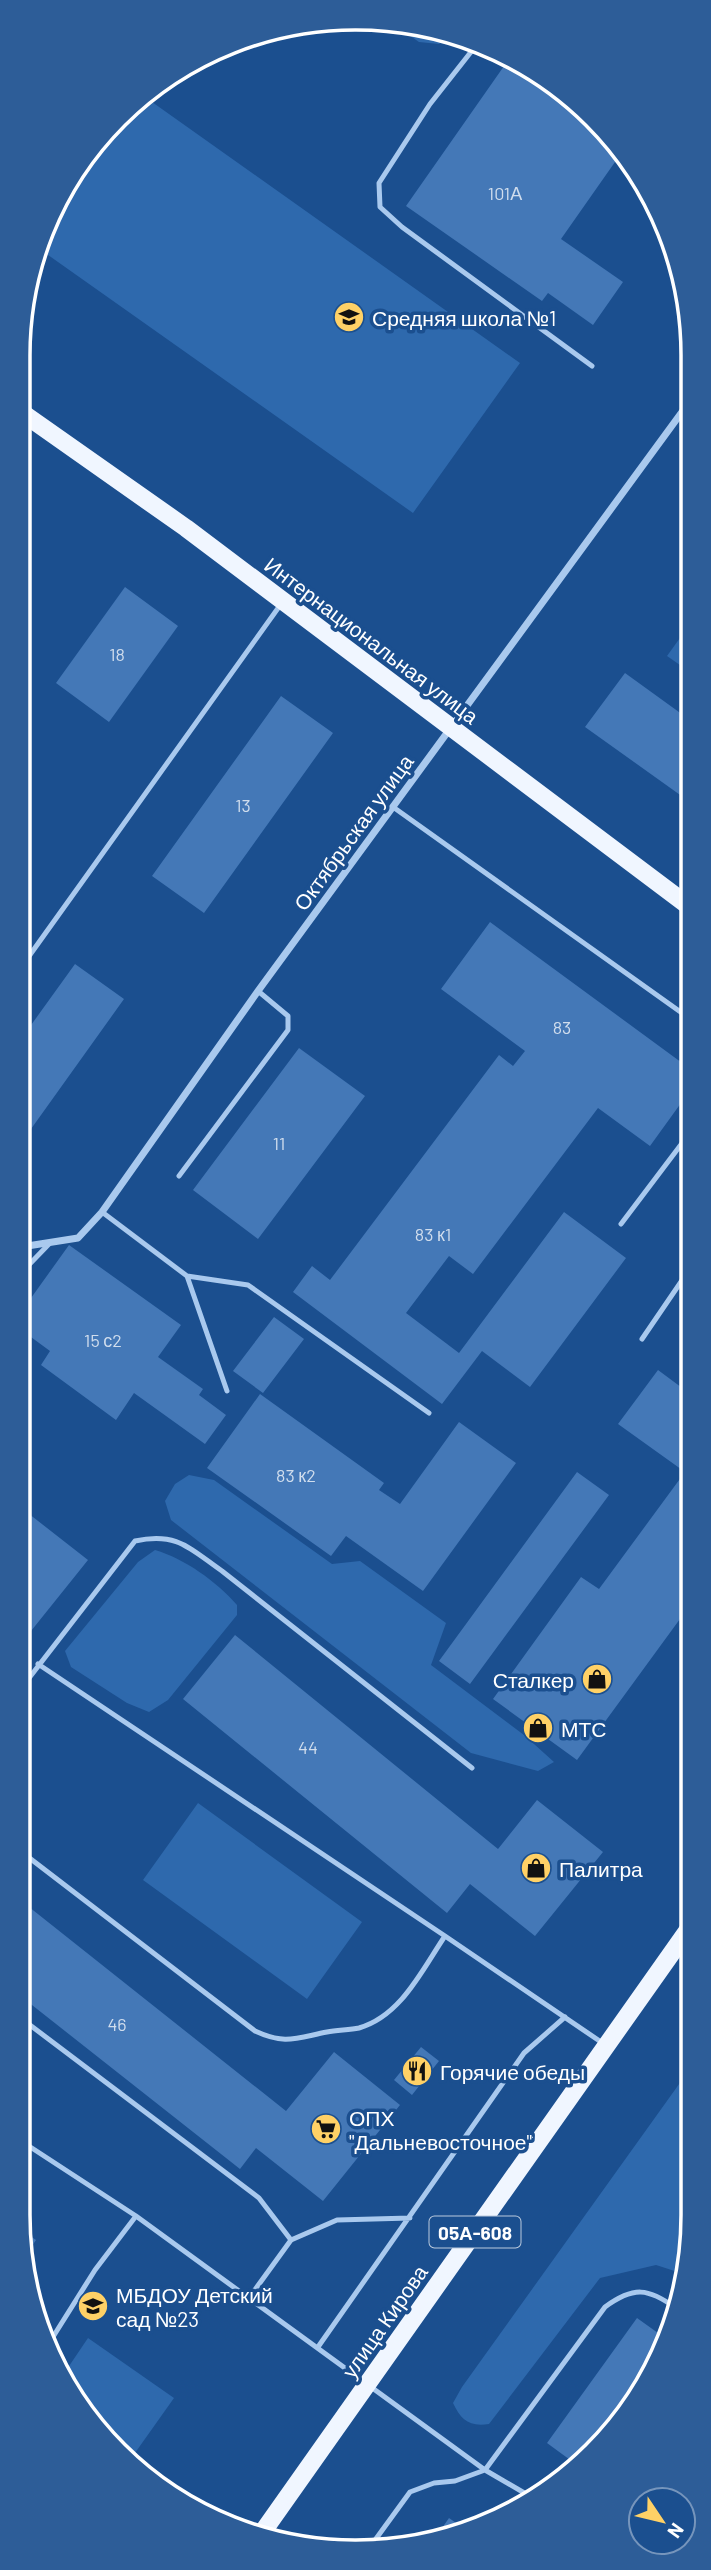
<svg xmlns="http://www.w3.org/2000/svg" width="711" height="2570" font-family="Barlow,sans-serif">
<rect width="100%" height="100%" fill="#1b4f8f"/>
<path fill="#2e69ad" d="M393,24H421L451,34L439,44L419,42Z
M145,97L520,363L413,513L41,250L74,168Z
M690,624V672L667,656Z
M189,1475L214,1480L332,1564L360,1561L446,1623L431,1665L524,1735L554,1762L538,1771L471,1753L171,1520L165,1501L175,1484Z
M155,1550C185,1559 216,1581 237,1605V1615L168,1700L149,1712L127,1703L71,1667L65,1651L138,1562Z
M198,1803L362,1922L307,1999L143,1880Z
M687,2073V2275L656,2265L600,2278L489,2424C469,2427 461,2420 453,2403L462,2387Z
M88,2338L174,2398L130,2460L102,2438L63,2375Z"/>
<path fill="#4478b7" d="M511,56L595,117L639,178L615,162L561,239L623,282L593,325L548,293L542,301L406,206Z
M125,587L178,626L109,722L56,683Z
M625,673L690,720V802L585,727Z
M281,696L333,733L204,913L152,876Z
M490,922L689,1068V1092L650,1146L598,1108L473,1274L449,1256L406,1313L459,1353L564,1212L626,1258L530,1387L482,1351L442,1404L293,1292L312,1266L330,1280L499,1055L513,1066L525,1051L441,989Z
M75,964L124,999L21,1143V1039Z
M299,1048L365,1096L258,1239L193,1190Z
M69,1245L181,1325L158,1357L203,1389L199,1395L226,1415L205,1444L134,1393L116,1420L41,1365L50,1351L20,1329L21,1312Z
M274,1317L304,1339L263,1393L233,1371Z
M658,1370L689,1393L688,1608L577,1760L493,1699L581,1577L599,1589L685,1472L618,1424Z
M260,1394L384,1483L379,1490L400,1504L459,1422L516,1463L423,1591L346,1536L331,1556L207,1468Z
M577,1472L609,1495L470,1684L439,1661Z
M24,1510L88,1560L19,1646L20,1515Z
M235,1635L498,1849L537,1800L603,1852L535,1936L470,1884L447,1913L183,1699Z
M19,1899L286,2111L334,2052L400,2105L323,2201L256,2148L240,2169L18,1994Z
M421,2047L439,2061L412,2095L394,2080Z
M20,2229L36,2240L26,2255L24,2250Z
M637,2318L665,2338L648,2384L577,2465L547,2443Z
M449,2518L469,2532L435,2538Z"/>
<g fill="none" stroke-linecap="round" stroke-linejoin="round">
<path stroke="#a9c9ee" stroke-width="5" d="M478,43L430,104L379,183L380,207L402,227L592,366
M393,807L689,1018
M22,966L281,604
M179,1176L288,1030V1016L258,991
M102,1212L187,1276L248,1285L429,1413
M621,1224L689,1134
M21,1273L49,1244
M187,1276L227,1391
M642,1339L689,1270
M19,1691L135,1541C177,1532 189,1548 222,1571L472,1768
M688,1727C681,1716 681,1709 688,1699
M19,1850L255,2031C285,2045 296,2038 327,2032C337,2030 349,2030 359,2028C401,2016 422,1970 445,1936L38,1664
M445,1936L604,2044
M18,2016L259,2198L291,2240
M18,2139L136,2216L485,2470L533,2498
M249,2298L291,2240L337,2220L410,2218
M318,2347L524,2053L565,2017
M46,2348L95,2270L136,2216
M370,2547L410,2492L434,2483L455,2481L485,2470L605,2307C634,2286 648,2288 676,2308"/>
<path stroke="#a9c9ee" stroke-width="7" d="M21,1247L78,1238L102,1212L258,991L690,401"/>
<path stroke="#f0f6ff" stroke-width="18" d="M24,414L186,528L690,907
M262,2533L688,1930"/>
</g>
<defs>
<g id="school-disc" transform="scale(1.575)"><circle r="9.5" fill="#ffd166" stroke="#1b4f8f"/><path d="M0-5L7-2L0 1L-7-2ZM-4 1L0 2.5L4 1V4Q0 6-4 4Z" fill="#111"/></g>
<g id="shop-disc" transform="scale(1.575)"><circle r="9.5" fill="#ffd166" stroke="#1b4f8f"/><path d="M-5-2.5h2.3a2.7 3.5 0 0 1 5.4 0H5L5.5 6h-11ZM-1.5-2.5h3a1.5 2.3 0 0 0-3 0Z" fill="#111"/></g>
<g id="restaurant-disc" transform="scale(1.575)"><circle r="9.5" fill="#ffd166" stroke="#1b4f8f"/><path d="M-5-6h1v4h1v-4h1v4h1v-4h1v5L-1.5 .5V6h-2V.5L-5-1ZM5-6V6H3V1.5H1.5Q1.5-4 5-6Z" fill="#111"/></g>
<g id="supermarket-disc" transform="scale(1.575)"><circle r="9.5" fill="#ffd166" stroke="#1b4f8f"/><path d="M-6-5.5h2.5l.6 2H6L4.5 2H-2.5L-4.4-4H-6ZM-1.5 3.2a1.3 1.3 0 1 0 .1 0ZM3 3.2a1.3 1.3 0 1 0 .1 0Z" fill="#111"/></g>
</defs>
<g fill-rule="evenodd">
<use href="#school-disc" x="349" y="317"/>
<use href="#shop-disc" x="597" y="1679"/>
<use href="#shop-disc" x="538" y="1728"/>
<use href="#shop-disc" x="536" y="1868"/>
<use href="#restaurant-disc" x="417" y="2071"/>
<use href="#supermarket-disc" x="326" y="2129"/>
<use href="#school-disc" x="93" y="2306"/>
</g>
<g text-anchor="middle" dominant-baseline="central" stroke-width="7" stroke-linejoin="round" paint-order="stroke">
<g font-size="18" fill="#d0dded">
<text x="505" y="193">101А</text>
<text x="117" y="654">18</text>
<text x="243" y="805">13</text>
<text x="562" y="1027">83</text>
<text x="279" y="1143">11</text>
<text x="433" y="1234">83 к1</text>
<text x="103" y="1340">15 с2</text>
<text x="296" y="1475">83 к2</text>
<text x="308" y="1747">44</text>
<text x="117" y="2024">46</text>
</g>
<rect fill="#1b4f8f" stroke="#bbcadd" stroke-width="2" x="429.5" y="2216.5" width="91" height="31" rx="5"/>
<g font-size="19" font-weight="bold" fill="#fff">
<text x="475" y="2232">05А-608</text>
</g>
<g font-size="21" fill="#fff" stroke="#1b4f8f" text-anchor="start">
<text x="372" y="317">Средняя школа №1</text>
<text x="574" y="1679" text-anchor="end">Сталкер</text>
<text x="561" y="1728">МТС</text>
<text x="559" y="1868">Палитра</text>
<text x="440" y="2071">Горячие обеды</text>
<text x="349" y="2117">ОПХ<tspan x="349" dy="24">"Дальневосточное"</tspan></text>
<text x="116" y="2294">МБДОУ Детский<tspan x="116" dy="24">сад №23</tspan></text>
</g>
<g font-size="21" fill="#fff" stroke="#1b4f8f">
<text transform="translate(372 640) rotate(37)">Интернациональная улица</text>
<text transform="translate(353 832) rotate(-54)">Октябрьская улица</text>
<text transform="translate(384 2321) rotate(-55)">улица Кирова</text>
</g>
</g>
<path d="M0 0H711V2570H0ZM355 30H356A325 325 0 0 1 681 355V2215A325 325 0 0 1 356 2540H355A325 325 0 0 1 30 2215V355A325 325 0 0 1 355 30Z" fill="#2d5d98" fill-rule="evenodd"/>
<path fill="none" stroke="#fff" stroke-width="3.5" d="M355 30H356A325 325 0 0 1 681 355V2215A325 325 0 0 1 356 2540H355A325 325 0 0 1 30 2215V355A325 325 0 0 1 355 30Z"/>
<g transform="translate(662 2521) rotate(125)"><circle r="33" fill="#1b4f8f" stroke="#7695bc" stroke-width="2"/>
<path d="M0-5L12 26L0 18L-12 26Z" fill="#ffd166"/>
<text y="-10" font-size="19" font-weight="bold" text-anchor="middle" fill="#ffffff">N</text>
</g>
</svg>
